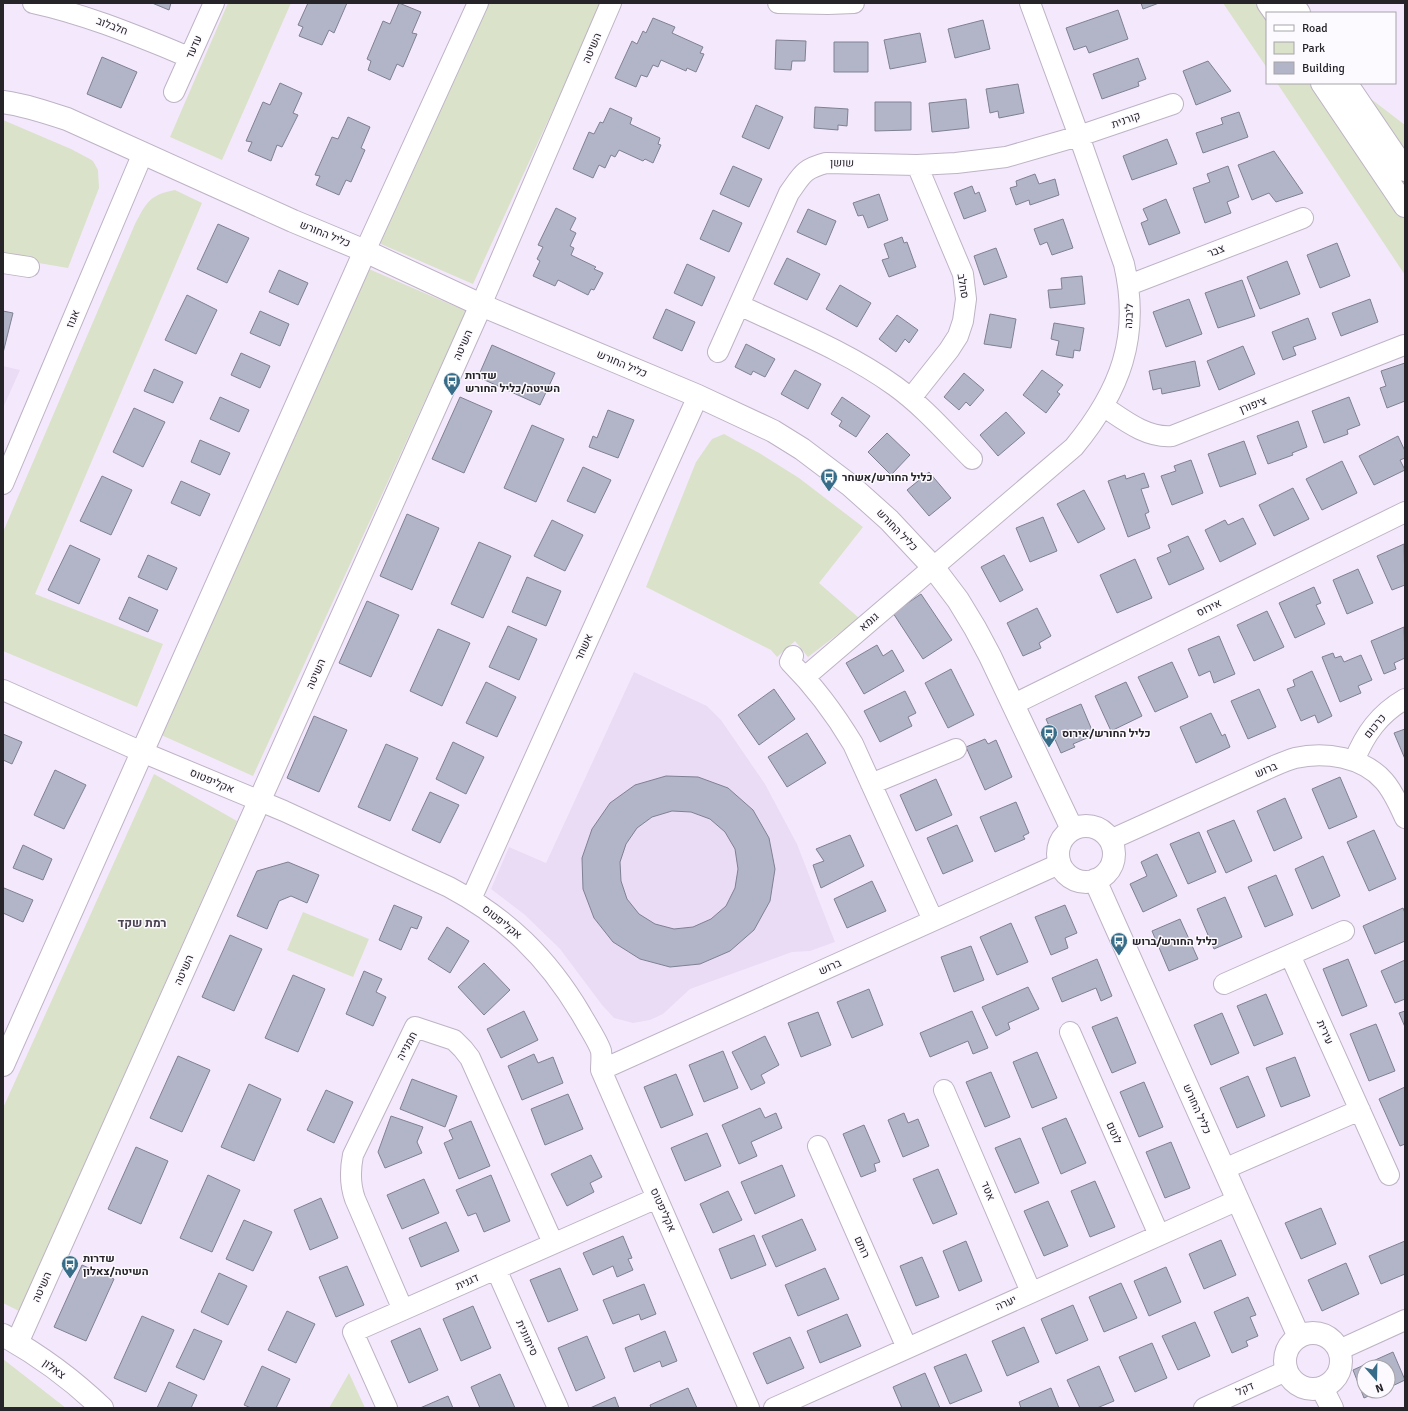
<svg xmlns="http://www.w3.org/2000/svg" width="1408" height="1411" font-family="Signika,Heebo,sans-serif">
<rect width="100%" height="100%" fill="#f4e9fc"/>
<path fill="#eadcf5" d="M3,366L20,370L3,408Z
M634,672L707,706L721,720L765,784L797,844L835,942L810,951L792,952L690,989L663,1014L650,1020L633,1023L614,1018L602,1005L560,949L525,915L491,889L509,847L546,863Z"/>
<path fill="#dae2ca" d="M228,3H291L222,160L170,137Z
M484,3H602L473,284L374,241Z
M1223,3H1305L1312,13H1267V68Z
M1277,83H1356L1362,92L1405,125V275Z
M3,120L71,149L88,158L93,161L98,170L99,188L68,268L3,257Z
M175,190L202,203L35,594L163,644L137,707L3,651V532L135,224C147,202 149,195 175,190Z
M369,269L466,311L253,776L159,734Z
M724,434L761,454L799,478L863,527L819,583L859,618L808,657L795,641L777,657L771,650L646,587L696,462L712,439Z
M154,774L237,821L19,1311L3,1303V1108Z
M303,912L369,939L353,977L287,950Z
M3,1359L66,1408H3Z
M349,1373L365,1408H329Z"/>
<path fill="#b2b4c7" stroke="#7f8193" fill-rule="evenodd" d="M152,3H171L169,10Z
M308,3H347L334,33L329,30L322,45L299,36L303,27L298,25Z
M399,3L421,12L412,33L417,34L403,67L397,64L390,80L368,70L371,61L367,59L383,21L390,24Z
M1141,3H1159L1143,9Z
M1118,10L1128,39L1089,53L1086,46L1074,50L1066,28Z
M653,18L675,27L672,33L703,47L700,53L704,54L696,72L687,68L686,71L661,60L658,67L653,65L647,77L641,75L636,87L615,78L632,41L637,44L643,31L646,33Z
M983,20L990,49L955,58L948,29Z
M920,33L926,62L890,69L884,40Z
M776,40L806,41L805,61H792L791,70L775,69Z
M834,42H868V72H834Z
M102,57L137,72L121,108L87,94Z
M1138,58L1146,79L1138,82L1139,86L1102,99L1093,74Z
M1208,61L1231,91L1196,105L1183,71Z
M280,83L302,93L293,113L298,115L282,147L277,145L271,161L248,151L252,142L246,141L263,102L270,105Z
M1018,84L1024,113L999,118L998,111L990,113L986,89Z
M966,99L969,128L932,132L929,103Z
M875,102H911V130L875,131Z
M756,105L783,117L769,149L742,137Z
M815,107L848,109L847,126L838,125V130L814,128Z
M610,108L632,118L630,124L660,138L658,144L661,145L653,163L645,159L643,161L619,150L615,157L611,155L605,168L599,165L593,178L573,169L589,132L594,134L600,122L603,123Z
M1239,112L1248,137L1203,153L1196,133L1223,124L1221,118Z
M348,117L370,127L361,148L365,150L351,182L346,180L339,195L316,185L320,176L315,175L332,137L338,139Z
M1167,139L1177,164L1132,180L1123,156Z
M1274,151L1303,193L1276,202L1269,193L1252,200L1238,165Z
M733,166L762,179L749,207L720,194Z
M1228,166L1239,197L1227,202L1231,213L1205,223L1193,188L1210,182L1207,174Z
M1035,174L1039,184L1055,179L1059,195L1030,205L1029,200L1016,205L1010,188L1017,186L1016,181Z
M972,186L975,194L979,192L986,211L964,219L954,193Z
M879,194L888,220L868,228L863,215L858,216L853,203Z
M1166,199L1180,233L1149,245L1141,223L1148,220L1143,209Z
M556,208L576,218L570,230L576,233L570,246L574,248L571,255L596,267L594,269L603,273L594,290L591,289L588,295L558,280L555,286L533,276L540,261L537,259L543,247L538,245Z
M808,209L836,221L826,245L797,232Z
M713,210L742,223L729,252L700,239Z
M1063,219L1073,248L1052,255L1047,242L1040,245L1034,229Z
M218,224L249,238L227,283L197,269Z
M902,237L904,243L907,242L916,267L889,277L882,260L889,258L884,244Z
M1337,243L1350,276L1320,288L1307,255Z
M996,248L1007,277L984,285L974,256Z
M787,258L820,274L807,300L774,284Z
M1287,261L1300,294L1260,309L1247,277Z
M687,264L715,277L702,306L674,293Z
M279,270L308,283L298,305L269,292Z
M1082,276L1085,304L1050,308L1048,290L1062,289L1061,278Z
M1242,280L1255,316L1218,328L1205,293Z
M840,285L871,303L857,327L826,309Z
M187,295L217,310L196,354L165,340Z
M1189,299L1202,334L1166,347L1153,312Z
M1370,299L1378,322L1341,336L1332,313Z
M666,309L695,322L682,351L653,338Z
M3,311L13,313L3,353Z
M260,311L289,324L280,346L250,333Z
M990,314L1016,319L1011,348L984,344Z
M897,315L918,330L909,343L905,339L896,352L879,339Z
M1308,318L1316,339L1293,347L1296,355L1283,360L1272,332Z
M1054,323L1084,328L1080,351L1074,350L1073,358L1056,355L1059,341L1051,339Z
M746,344L775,359L765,377L753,371L751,375L735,367Z
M492,345L555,373L540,405L478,377Z
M1243,346L1255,374L1219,390L1207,361Z
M241,353L270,366L260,388L231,375Z
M1195,361L1200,386L1162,394L1161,388L1153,390L1149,371Z
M1405,363V401L1387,408L1380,388L1386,386L1381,371Z
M154,369L183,382L173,403L144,391Z
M795,370L821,384L808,409L781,394Z
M1042,370L1063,385L1057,392L1060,394L1046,413L1023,395Z
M964,373L984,390L970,406L966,402L959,410L944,397Z
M220,397L249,410L239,432L210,419Z
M460,397L492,411L464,473L432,459Z
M842,397L870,416L856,437L839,426L842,421L831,414Z
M1349,397L1360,425L1347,430L1348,434L1324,443L1312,411Z
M134,408L165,422L143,467L113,452Z
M608,410L634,420L618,458L589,447L593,436L597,438Z
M1006,412L1025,433L998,456L980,435Z
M1298,421L1307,447L1292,453L1293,455L1268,464L1257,436Z
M532,425L564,439L536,502L504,488Z
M887,433L910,455L891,475L868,452Z
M1398,436L1405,451V458L1400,460L1405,470L1374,485L1359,456Z
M200,440L230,453L220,475L191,462Z
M1244,441L1256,474L1220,487L1208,454Z
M1191,460L1203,493L1172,505L1161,476L1176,471L1174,466Z
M1342,461L1357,493L1322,510L1306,479Z
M583,467L611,480L595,513L567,501Z
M929,472L951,498L929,516L907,490Z
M1144,473L1149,487L1141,489L1149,512L1145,514L1150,528L1128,537L1108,481L1125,475L1126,479Z
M102,476L132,490L111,535L80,521Z
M181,481L210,494L200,516L171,503Z
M1293,488L1309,519L1274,536L1259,505Z
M1084,490L1105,529L1078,543L1057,504Z
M407,514L439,528L412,590L380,576Z
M1043,517L1057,551L1030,562L1016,528Z
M1243,518L1256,544L1220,562L1205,530L1225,520L1228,525Z
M552,520L583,535L565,571L534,556Z
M1188,536L1204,569L1169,585L1157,558L1171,552L1168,545Z
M479,542L511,556L483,618L451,604Z
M1404,544L1405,585L1392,590L1377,556Z
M70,545L100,559L79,604L48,590Z
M148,555L177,568L167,590L138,577Z
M1004,555L1023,590L1000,602L981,567Z
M1135,559L1152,598L1117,613L1100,575Z
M1358,569L1373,603L1347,614L1333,580Z
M527,577L561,591L546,626L512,612Z
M1314,587L1321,603L1316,605L1325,624L1295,638L1279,603Z
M921,594L952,640L923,659L893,613Z
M129,597L158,610L148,632L119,619Z
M367,601L399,615L371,677L339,663Z
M1037,608L1051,636L1039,643L1041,648L1023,656L1007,623Z
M1267,611L1284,647L1254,661L1237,625Z
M508,626L537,639L519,680L489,667Z
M1404,627L1405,658L1394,663L1396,669L1384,674L1371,641Z
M438,629L470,643L442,706L410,691Z
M1219,636L1235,674L1214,683L1210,671L1199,676L1188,649Z
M877,645L883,656L892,650L904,671L864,694L846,663Z
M1333,653L1335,658L1341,656L1344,662L1361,655L1372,680L1358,686L1361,693L1340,702L1322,657Z
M1172,662L1188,697L1155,712L1138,677Z
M951,669L974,715L948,728L925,683Z
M1312,671L1332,716L1318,723L1315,715L1301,721L1287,689L1295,686L1293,680Z
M486,682L516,697L497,737L466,723Z
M1126,682L1142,716L1111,731L1095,696Z
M774,689L795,719L759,745L738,715Z
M1259,689L1276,727L1248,739L1231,701Z
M905,691L916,713L908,717L912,726L880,742L864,711Z
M1081,704L1094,735L1073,744L1075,747L1061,753L1046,719Z
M1211,713L1222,736L1225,734L1230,747L1196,763L1180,727Z
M314,716L347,730L319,792L287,778Z
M1405,729V759L1394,733Z
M807,733L826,763L787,787L768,757Z
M3,734L22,742L12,764L3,760Z
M985,739L988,744L996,740L1012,777L985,790L966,747Z
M453,742L484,757L466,794L436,779Z
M386,744L418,758L390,821L358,807Z
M55,770L86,785L64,829L34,815Z
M666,776L698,777L728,788L753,810L769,838L775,869L770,901L754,930L730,951L700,964L670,967L640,959L613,942L594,918L583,889L582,858L592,829L610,803L635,785ZM672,811L691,812L710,819L725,832L735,849L738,869L735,888L726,906L711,919L693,927L674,929L655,924L639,914L627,899L621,881L620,862L626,844L637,828L652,817Z
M1340,777L1357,817L1329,829L1312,789Z
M936,779L952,815L916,831L900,795Z
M430,792L459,805L440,843L412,830Z
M1285,798L1302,838L1274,851L1257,811Z
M1016,802L1029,833L1023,836L1025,839L995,852L980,817Z
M1234,820L1252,861L1226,873L1207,831Z
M957,825L973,861L943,874L927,838Z
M1374,830L1396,879L1369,891L1347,842Z
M1199,832L1216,872L1188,884L1170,844Z
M850,835L864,866L821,888L813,865L824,861L816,849Z
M23,845L52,859L43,880L13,868Z
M1157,854L1177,896L1143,912L1130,884L1147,876L1141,862Z
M1323,856L1340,896L1312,909L1295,869Z
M288,862L319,875L307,903L291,896L279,901L267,929L237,916L257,871Z
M1276,875L1293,915L1265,927L1248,887Z
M872,881L886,911L847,928L834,899Z
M4,888L33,900L23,922L3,913V890Z
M1225,897L1242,937L1214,949L1197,909Z
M394,905L422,917L417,929L411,927L401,950L379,940Z
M1065,905L1077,933L1065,938L1068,948L1051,955L1035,917Z
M1403,908L1405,913V941L1375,954L1363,926Z
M1180,919L1198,959L1169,971L1152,931Z
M1011,923L1028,962L997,975L980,937Z
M447,927L469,941L450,973L428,959Z
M230,935L262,949L234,1011L202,997Z
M971,946L984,980L954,992L941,957Z
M1097,959L1112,996L1101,1001L1096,988L1062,1002L1052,978Z
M1348,959L1367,1006L1342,1016L1323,969Z
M1405,960V999L1395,1003L1381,971Z
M484,963L510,990L484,1015L458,987Z
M364,971L382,979L376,992L386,997L373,1026L346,1014Z
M293,975L325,989L298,1052L265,1038Z
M1028,987L1039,1009L1008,1023L1010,1029L996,1036L982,1007Z
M869,989L883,1025L852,1038L837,1002Z
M1266,994L1283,1034L1254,1046L1237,1006Z
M524,1011L538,1040L501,1058L487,1029Z
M972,1011L988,1048L973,1054L968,1041L930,1057L920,1033Z
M1405,1011V1027L1399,1013Z
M818,1012L831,1045L801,1057L788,1023Z
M1222,1013L1239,1053L1211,1065L1194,1025Z
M1117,1017L1136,1063L1112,1073L1092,1027Z
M1376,1024L1395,1071L1369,1081L1350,1034Z
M765,1036L779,1065L761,1075L765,1083L751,1090L732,1052Z
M723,1051L738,1088L704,1102L689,1065Z
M1037,1052L1057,1098L1032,1108L1013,1062Z
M534,1054L538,1063L553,1057L563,1083L522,1100L508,1066Z
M178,1056L210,1070L182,1132L150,1118Z
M1295,1057L1310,1096L1281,1107L1266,1068Z
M991,1072L1010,1117L985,1127L966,1082Z
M676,1074L693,1115L661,1128L644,1087Z
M1248,1076L1265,1116L1237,1128L1220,1088Z
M412,1079L457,1096L445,1127L400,1109Z
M1144,1082L1163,1127L1139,1137L1120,1092Z
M249,1084L281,1099L254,1161L221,1147Z
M1405,1087V1144L1400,1146L1379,1099Z
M326,1090L353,1102L334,1143L307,1130Z
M568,1094L583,1129L545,1145L531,1109Z
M760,1108L765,1118L776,1113L782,1128L751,1142L757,1156L739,1164L722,1125Z
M904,1113L908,1123L918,1119L929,1146L903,1157L888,1120Z
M391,1116L423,1127L417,1142L422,1153L385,1168L378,1152Z
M1066,1118L1086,1163L1061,1174L1042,1128Z
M471,1121L490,1166L459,1179L444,1143L453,1139L449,1130Z
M864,1125L880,1162L874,1164L876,1171L861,1177L843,1134Z
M707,1133L721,1166L685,1181L671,1148Z
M1020,1138L1039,1183L1015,1193L995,1148Z
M1171,1142L1190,1188L1165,1198L1146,1152Z
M136,1147L168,1161L141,1224L108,1209Z
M591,1155L602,1177L590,1183L594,1192L567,1206L551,1174Z
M782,1165L795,1196L755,1214L741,1182Z
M938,1169L957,1214L933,1224L913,1179Z
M208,1175L240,1190L212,1252L180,1238Z
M491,1175L510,1221L484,1232L476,1213L468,1216L456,1190Z
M424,1179L439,1213L402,1229L387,1195Z
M1095,1181L1115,1227L1090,1237L1071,1191Z
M728,1191L742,1220L713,1233L700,1204Z
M321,1198L338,1238L310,1250L294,1210Z
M1048,1201L1068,1246L1044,1256L1024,1211Z
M1321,1208L1336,1244L1301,1259L1285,1223Z
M802,1219L816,1250L776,1267L762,1236Z
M244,1220L272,1232L253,1271L226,1259Z
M446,1222L459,1251L421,1267L409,1238Z
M754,1235L766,1265L731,1279L719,1249Z
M623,1236L632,1258L628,1259L633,1270L617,1277L613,1266L593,1275L583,1253Z
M1221,1240L1236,1275L1204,1289L1189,1254Z
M966,1241L982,1281L959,1291L943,1251Z
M1405,1241V1274L1381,1284L1369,1256Z
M922,1257L939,1297L916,1306L900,1266Z
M1346,1263L1359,1294L1322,1311L1308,1280Z
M82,1265L114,1279L86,1341L54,1327Z
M347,1266L364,1305L336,1317L319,1277Z
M1166,1267L1181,1302L1149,1316L1134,1281Z
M560,1268L578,1310L548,1322L530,1280Z
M825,1268L839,1299L798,1316L785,1285Z
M219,1273L247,1286L228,1325L201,1312Z
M1121,1283L1137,1318L1104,1332L1089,1297Z
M644,1284L656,1314L641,1320L639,1314L613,1324L603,1300Z
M1248,1297L1256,1315L1250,1317L1258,1336L1246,1341L1248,1346L1232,1353L1214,1312Z
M1073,1305L1088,1340L1056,1354L1041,1319Z
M473,1306L491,1348L461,1361L443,1319Z
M287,1311L315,1324L296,1363L268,1350Z
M847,1314L861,1346L820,1363L807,1331Z
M142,1316L174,1330L146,1392L114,1378Z
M1195,1322L1210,1356L1178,1370L1162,1336Z
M1024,1327L1039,1362L1007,1376L992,1341Z
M420,1328L438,1370L409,1383L391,1341Z
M194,1329L222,1341L204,1380L176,1367Z
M665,1331L677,1361L662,1367L660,1361L634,1372L625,1348Z
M587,1336L605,1378L576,1391L558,1348Z
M790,1337L804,1368L767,1384L753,1353Z
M1152,1343L1167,1378L1135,1392L1119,1357Z
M1393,1352L1405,1380L1388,1388V1367H1364V1391H1380L1364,1398L1353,1370Z
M966,1354L982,1391L950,1404L934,1367Z
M262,1366L290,1379L276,1408H251L244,1405Z
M1099,1366L1114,1401L1097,1408H1080L1067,1380Z
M925,1373L940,1408H902L893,1387Z
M500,1374L515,1408H480L471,1387Z
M169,1382L197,1395L191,1408H157Z
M688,1388L697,1408H651L650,1405Z
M1051,1388L1059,1408H1021L1019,1402Z
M448,1396L453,1408H420Z
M615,1397L619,1408H590Z"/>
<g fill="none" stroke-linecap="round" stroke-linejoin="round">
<g stroke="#beb3c5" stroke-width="22">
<path id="street" d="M33,3C88,15 137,36 189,57
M778,3L828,4L854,3
M174,92L214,3
M365,251L478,3
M3,263L29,267
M1129,285L1303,218
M481,305L611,3
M739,305C792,330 848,352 895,386C924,407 947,434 972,459
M718,352L789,193C802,175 803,169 826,163L917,165L956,163L1006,157L1079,136L1173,104
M911,398L949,350L958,336L963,321L966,299L963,274L917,165
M1103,406C1124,420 1146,438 1172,436L1404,345
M3,484L143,153
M793,656L790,662C815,687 835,714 853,744L933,920
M805,677L1074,447C1120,391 1141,337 1124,264L1079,136L1030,3
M3,690L142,752L284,811L449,887C507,918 547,957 581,1014C586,1023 599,1043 601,1051C602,1057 601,1064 601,1070L749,1408
M1014,704L1405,512
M1354,761C1365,734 1379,714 1405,699
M871,784L956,749
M1110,840L1274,766C1281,763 1288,760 1295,758C1325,751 1363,757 1384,781C1393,791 1399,805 1405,818
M471,899L698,396
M1290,955L1389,1175
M1224,984L1344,931
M1070,1032L1159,1235
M601,1070L1059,864
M944,1090L1031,1292
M818,1146L907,1348
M1224,1169L1360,1110
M496,1269L558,1408
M403,1310L355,1199C350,1185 350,1170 353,1155L415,1027L454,1040L463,1049L470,1058L553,1243
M1339,1350L1405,1320
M387,1408L353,1332L657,1198
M774,1408L1238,1200
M1204,1408L1286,1371"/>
</g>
<g stroke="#beb3c5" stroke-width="24">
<path id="secondary" d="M1268,3L1275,13
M1292,3L1299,13
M1322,83L1405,206
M1346,83L1405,170
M3,102C25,105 46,112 67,119L293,221L365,251L481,305L698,396L773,431L802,449L851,486L889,520L933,567L958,600L975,628L990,656L1072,829
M1058 854a28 28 0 1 1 56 0a28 28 0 1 1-56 0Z
M1095,880L1299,1337
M3,1065L365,251
M1285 1361a28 28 0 1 1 56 0a28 28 0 1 1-56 0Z
M3,1335C37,1354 74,1381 102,1408
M17,1343L481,305
M1322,1388L1332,1408"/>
</g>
<use href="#street" stroke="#fff" stroke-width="20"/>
<use href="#secondary" stroke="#fff" stroke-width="22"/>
</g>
<defs>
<g id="bus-pin" transform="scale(0.9)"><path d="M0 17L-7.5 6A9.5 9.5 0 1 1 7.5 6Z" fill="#376d89" stroke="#fcfafe"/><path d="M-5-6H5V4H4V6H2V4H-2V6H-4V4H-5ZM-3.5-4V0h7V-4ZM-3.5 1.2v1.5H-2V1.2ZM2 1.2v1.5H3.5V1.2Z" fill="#fff"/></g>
</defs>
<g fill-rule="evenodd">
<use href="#bus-pin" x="452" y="381"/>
<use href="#bus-pin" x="829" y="477"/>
<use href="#bus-pin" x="1049" y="733"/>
<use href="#bus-pin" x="1119" y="941"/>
<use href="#bus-pin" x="70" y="1264"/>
</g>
<g text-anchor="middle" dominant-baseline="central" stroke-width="3" stroke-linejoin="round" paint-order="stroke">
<g font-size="11" fill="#262329" stroke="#fcfafe">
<text transform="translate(112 26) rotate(21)">חלבלוב</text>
<text transform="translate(194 47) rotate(-66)">עדעד</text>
<text transform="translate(592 48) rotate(-67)">השיטה</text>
<text transform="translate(1126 120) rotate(-19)">קורנית</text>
<text transform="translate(842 163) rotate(1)">שושן</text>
<text transform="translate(325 234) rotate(22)">כליל החורש</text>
<text transform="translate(1216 251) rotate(-21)">צבר</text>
<text transform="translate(963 286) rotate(81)">סחלב</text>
<text transform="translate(1129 316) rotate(-88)">ליבנה</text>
<text transform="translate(73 319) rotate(-67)">אגוז</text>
<text transform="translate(463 345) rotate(-66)">השיטה</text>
<text transform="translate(622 364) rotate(23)">כליל החורש</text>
<text transform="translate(1253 405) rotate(-21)">ציפורן</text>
<text transform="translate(897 530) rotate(46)">כליל החורש</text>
<text transform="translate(1209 608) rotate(-26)">אירוס</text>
<text transform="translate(869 622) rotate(-41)">גומא</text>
<text transform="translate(584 647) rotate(-66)">אשחר</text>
<text transform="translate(316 674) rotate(-66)">השיטה</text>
<text transform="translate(1375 726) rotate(-51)">כרכום</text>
<text transform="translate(1266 770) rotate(-23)">ברוש</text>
<text transform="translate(212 781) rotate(23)">אקליפטוס</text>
<text transform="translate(502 922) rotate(39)">אקליפטוס</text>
<text transform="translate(830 967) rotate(-24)">ברוש</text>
<text transform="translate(184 970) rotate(-66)">השיטה</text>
<text transform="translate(1325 1032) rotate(66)">עירית</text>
<text transform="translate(407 1046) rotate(-62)">חמנייה</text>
<text transform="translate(1197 1109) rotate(66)">כליל החורש</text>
<text transform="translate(1114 1133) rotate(66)">לוטם</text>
<text transform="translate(988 1191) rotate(67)">אטד</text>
<text transform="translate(663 1210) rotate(66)">אקליפטוס</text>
<text transform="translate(862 1247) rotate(66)">רותם</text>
<text transform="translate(467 1282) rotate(-24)">דגנית</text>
<text transform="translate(42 1287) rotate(-66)">השיטה</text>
<text transform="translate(1006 1303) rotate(-24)">יערה</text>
<text transform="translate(527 1338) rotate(66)">סיתוונית</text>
<text transform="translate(54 1369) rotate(36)">צאלון</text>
<text transform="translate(1245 1389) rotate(-24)">דקל</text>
</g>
<g font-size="11" font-weight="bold" fill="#262329" stroke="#fcfafe" text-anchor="start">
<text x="465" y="375">שדרות<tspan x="465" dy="13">השיטה/כליל החורש</tspan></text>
<text x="842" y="477">כליל החורש/אשחר</text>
<text x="1062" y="733">כליל החורש/אירוס</text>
<text x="1132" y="941">כליל החורש/ברוש</text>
<text x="83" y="1258">שדרות<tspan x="83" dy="13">השיטה/צאלון</tspan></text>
</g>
<g font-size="12" font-weight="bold" fill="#4c4352" stroke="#fcfafe">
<text x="142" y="923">רמת שקד</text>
</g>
</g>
<rect width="1408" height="1411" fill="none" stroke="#262329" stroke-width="8"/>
<rect x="1266" y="12" width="130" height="72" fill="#fcfafe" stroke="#a6a4a9"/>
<rect x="1274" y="25" width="20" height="6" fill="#ffffff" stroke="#a6a4a9"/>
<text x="1302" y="32" font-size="12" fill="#262329">Road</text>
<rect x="1274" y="42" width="20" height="12" fill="#dae2ca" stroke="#a6a4a9"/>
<text x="1302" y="52" font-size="12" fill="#262329">Park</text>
<rect x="1274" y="62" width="20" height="12" fill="#b2b4c7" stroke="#a6a4a9"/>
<text x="1302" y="72" font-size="12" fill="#262329">Building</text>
<g transform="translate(1376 1379) rotate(160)"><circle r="19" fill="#fcfafe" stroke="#a6a4a9"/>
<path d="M0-3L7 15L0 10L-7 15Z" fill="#376d89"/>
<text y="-6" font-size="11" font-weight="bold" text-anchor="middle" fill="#262329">N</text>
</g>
</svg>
